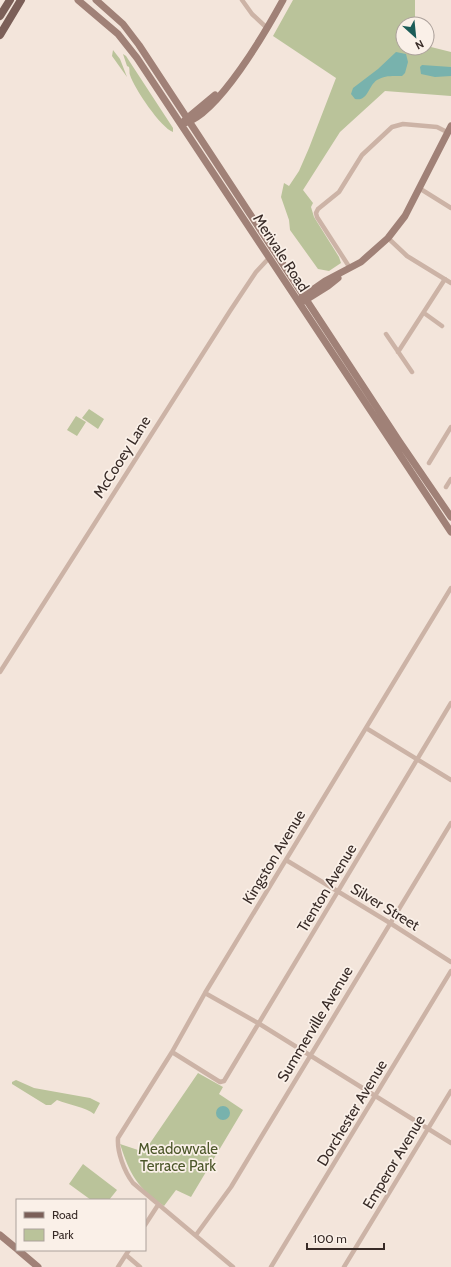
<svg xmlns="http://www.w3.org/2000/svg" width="451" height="1267" font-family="Cabin,sans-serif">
<rect width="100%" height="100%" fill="#f3e5db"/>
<path fill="#bac39a" d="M293,0H415V24H403V48H427V46L451,52V96L385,91L340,132L303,190L313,203L311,207L314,217L339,257L341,263L329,271L318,269L290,230L289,220L281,197L284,183L289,186L299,171L309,148L336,78L273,36Z
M113,50L120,59L127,77L112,56Z
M123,54L126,56L173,128V132C161,128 134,88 130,75C129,72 130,71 129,67L127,66Z
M89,409L104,419L98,429L82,418Z
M76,416L86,422L77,436L67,430Z
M198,1073L223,1087L219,1094L243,1110L191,1197L176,1190L164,1206C137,1187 130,1175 120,1144L144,1152Z
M16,1080L34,1088L90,1098L100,1103L94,1114C85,1107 69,1105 57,1100L51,1105H46L12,1084V1082Z
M83,1164L117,1190L109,1200H91L69,1184Z"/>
<path fill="#78b2ad" d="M396,52L406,54L408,62L405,73L402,76C393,76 385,75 377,80C368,86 368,102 355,99L351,94L353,88L378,69Z
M422,65L451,67V76L435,77L421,74L420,67Z
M216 1113a7 7 0 1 1 14 0a7 7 0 1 1-14 0Z"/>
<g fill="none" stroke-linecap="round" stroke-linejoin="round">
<path stroke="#ccb3a6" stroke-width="4.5" d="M242,0L252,14L267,28
M419,188L451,208
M388,238L407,256L451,283
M350,268L317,217L316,213L318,209L339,192L362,155L392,127L403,124L437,127L447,132
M424,313L442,326
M386,334L412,372
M398,352L445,279
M429,463L451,427
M446,487L451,479
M0,672L230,311L256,272L269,258
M366,728L451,780
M286,860L390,923L451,962
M205,993L258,1023L451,1143
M172,1052L220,1082L224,1081L451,703
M145,1225L158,1205
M196,1235L231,1187L451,823
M126,1255L140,1267
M118,1267L129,1250
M233,1267L133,1183C124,1171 117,1152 118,1138L172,1052L205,993L451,588
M271,1267L451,971
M344,1267L451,1091"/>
<path stroke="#a08177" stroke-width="7" d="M78,0L118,34L137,58L451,532
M96,0L123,24L139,45L399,441L451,517
M185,120L215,95
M185,123C219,113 266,31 283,0
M302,297L325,281L361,262L388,238L405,216L451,126
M304,301L328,286L338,278
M0,1235L17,1249
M18,1250L38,1267"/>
<path stroke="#7b5f58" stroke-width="8" d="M0,16L10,0
M0,35L21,0"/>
</g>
<g text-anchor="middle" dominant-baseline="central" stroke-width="3.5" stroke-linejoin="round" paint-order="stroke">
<g font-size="15" fill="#382b27" stroke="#faf0e8">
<text transform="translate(281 253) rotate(57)">Merivale Road</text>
<text transform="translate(122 457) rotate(-58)">McCooey Lane</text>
<text transform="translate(274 857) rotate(-59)">Kingston Avenue</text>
<text transform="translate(327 888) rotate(-59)">Trenton Avenue</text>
<text transform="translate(385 907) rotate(31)">Silver Street</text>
<text transform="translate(315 1024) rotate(-59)">Summerville Avenue</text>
<text transform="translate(352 1113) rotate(-59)">Dorchester Avenue</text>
<text transform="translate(394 1162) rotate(-59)">Emperor Avenue</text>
</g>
<g font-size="15" fill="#4c572a" stroke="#faf0e8">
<text x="178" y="1149">Meadowvale<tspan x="178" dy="17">Terrace Park</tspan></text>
</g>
</g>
<rect x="16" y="1199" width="130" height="52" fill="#faf0e8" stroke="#aca19b"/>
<rect x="24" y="1212" width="20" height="6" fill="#7b5f58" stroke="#aca19b"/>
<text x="52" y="1219" font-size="12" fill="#382b27">Road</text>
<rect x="24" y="1229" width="20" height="12" fill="#bac39a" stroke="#aca19b"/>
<text x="52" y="1239" font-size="12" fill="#382b27">Park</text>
<g transform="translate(415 36) rotate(153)"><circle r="19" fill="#faf0e8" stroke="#aca19b"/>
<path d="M0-3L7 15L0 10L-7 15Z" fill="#1b5c58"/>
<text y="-6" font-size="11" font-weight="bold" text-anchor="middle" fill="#382b27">N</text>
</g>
<path d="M307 1243v6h77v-6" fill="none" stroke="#382b27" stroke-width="2"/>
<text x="313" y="1243" font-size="12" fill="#382b27" stroke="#faf0e8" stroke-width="3" paint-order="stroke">100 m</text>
</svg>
